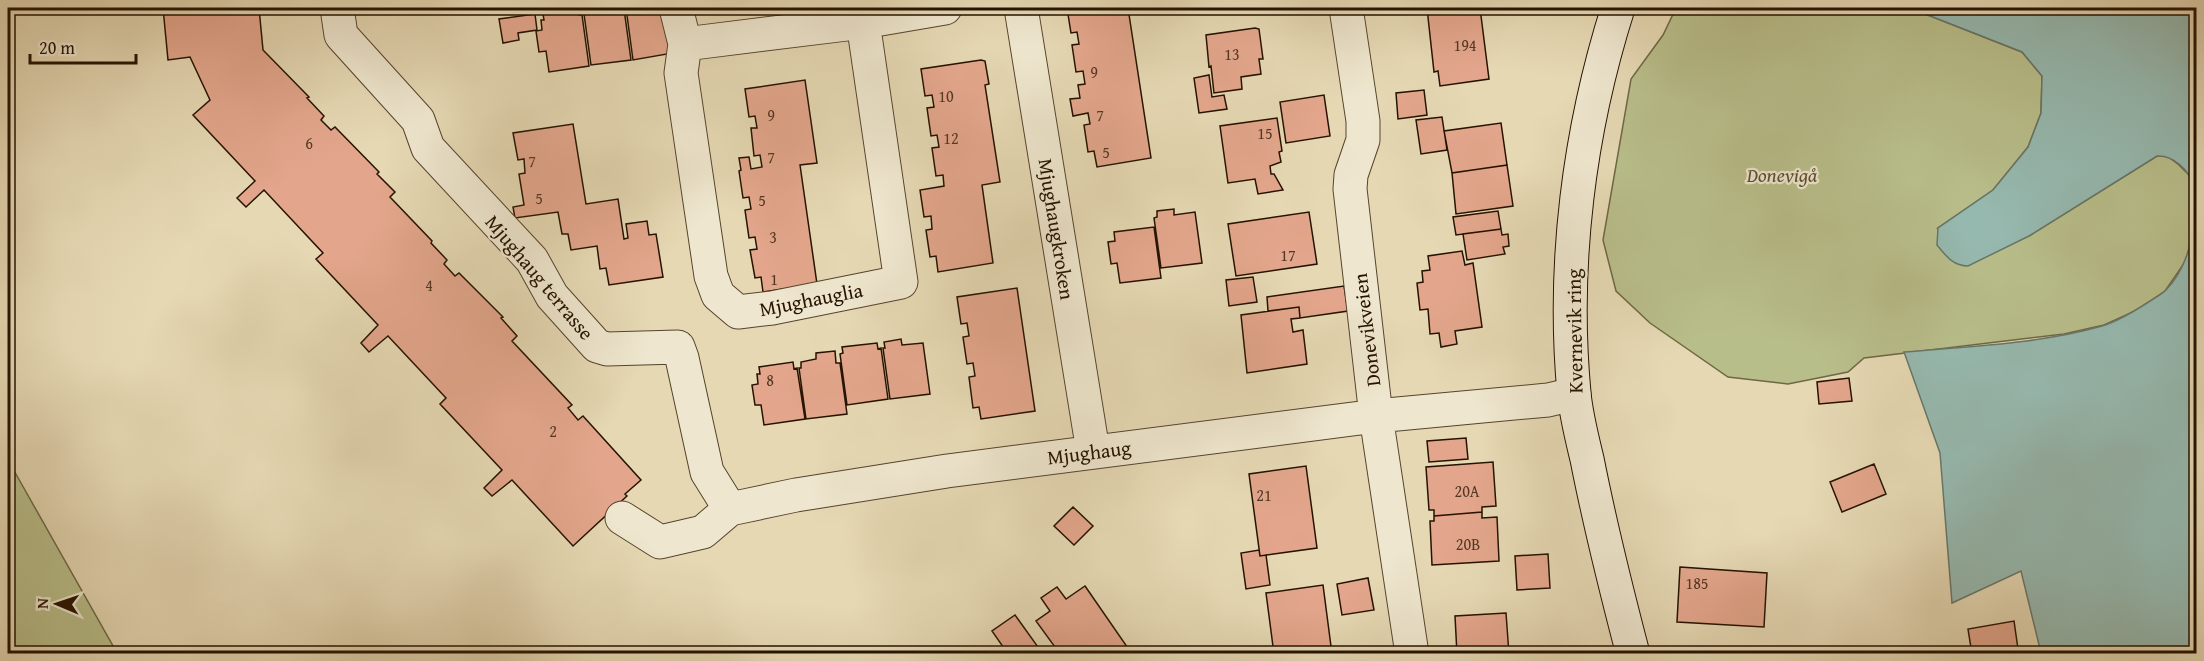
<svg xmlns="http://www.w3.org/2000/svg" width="2204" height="661" font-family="'Gentium Book Plus',serif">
<rect width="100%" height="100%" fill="#e5d8b3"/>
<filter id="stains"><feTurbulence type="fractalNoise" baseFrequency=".00333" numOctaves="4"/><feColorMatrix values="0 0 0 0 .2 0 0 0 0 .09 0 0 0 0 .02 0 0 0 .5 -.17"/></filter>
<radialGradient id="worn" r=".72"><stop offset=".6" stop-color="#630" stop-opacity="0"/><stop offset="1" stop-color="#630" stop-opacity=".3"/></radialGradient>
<path fill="#b8be8a" stroke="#6e6845" stroke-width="1.5" d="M1676,8H1910L2022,52L2042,76L2041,113L2028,147L1993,190L1938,228L2029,236L2157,156L2166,155L2179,165L2191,177L2196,199V224L2185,262L2165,291L2135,311L2104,325L2064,334L1864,358L1848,372L1788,384L1728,377L1650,323L1616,291L1603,240L1631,79L1663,35Z
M8,460L117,653H14L8,642Z"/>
<path fill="#96b9af" stroke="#697669" stroke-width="1.5" d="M1910,8H2196V653H2041L2021,571L1952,603L1940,453L1904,352C1970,346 2039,344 2102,326C2118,321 2133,312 2147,303C2153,299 2161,295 2166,290C2179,277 2186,260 2191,243C2197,223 2198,205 2193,185C2189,170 2173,155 2157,156L2029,236L1968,266C1953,266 1946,256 1937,245L1938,228L1993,190L2028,147L2041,113L2042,76L2022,52Z"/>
<path fill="#e3a68c" stroke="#251200" stroke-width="1.5" d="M163,8H259L263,50L309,97L307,98L324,116L321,120L331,130L335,127L379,172L377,174L395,192L390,197L432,241L431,243L447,260L444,264L455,276L459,273L503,317L501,318L517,336L512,341L572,405L568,408L578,420L583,416L641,480L625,494L627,496L573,546L512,480L492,496L484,488L502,470L440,404L446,398L388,336L369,352L361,343L378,325L316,259L323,253L264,190L246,207L237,198L255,181L193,115L210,100L190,57L168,60Z
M578,8L579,15H582L589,66L549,72L546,51L539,52L536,31L542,30L541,20H544L543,14Z
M585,8L624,9L631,60L591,65L584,14H586Z
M626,8H666L673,53L633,60Z
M1067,8H1128L1151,158L1097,167L1094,151L1088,152L1084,125L1090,124L1088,113L1073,116L1070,99L1080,98L1078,85L1085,84L1083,71L1076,72L1072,45L1079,44L1077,32L1071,33Z
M1427,8H1480L1489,79L1440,86L1438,71L1434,72Z
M535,14L537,30L518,33L519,40L503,43L499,19Z
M1255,28L1259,29L1263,59H1259L1261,74L1241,77L1242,89L1214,93L1211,66L1209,67L1206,35Z
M981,60L985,61L989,84L985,85L1000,182L982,185L993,263L938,272L936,256L930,257L926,230L932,229L931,216L924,217L920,190L944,186L943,175L936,176L932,148L939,147L937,135L931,136L927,108L934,107L932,95L925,96L921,69Z
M1209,75L1212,97L1224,95L1227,109L1199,113L1194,78Z
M805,80L817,163L800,165L817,284L763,292L761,277L755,278L750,250L757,249L755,237L749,238L745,210L751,209L749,197L743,198L739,171L741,170L739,158L749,157L751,169L762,167L760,155L754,156L751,128H757L755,116L749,117L745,89Z
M1424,90L1427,115L1398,119L1396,93Z
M1324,95L1330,136L1286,143L1280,102Z
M1442,117L1447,150L1421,154L1416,120Z
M1277,118L1282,151L1279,152L1281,162L1270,166L1271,174H1274L1283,190L1258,194L1255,179L1228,183L1220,126Z
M1501,123L1507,165L1452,173L1444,131Z
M573,124L586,204L618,199L624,239L628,238L626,224L647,221L649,235L656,234L663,277L609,285L606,268L600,269L597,246L571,250L568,234H562L558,212L515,218L513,207L524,205L519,174L525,173L524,159L518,160L513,133Z
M1507,165L1513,206L1456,214L1452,173Z
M1174,209V215L1195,212L1202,263L1161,268L1154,218L1157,217V211Z
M1498,211L1501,229L1456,235L1453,217Z
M1309,212L1317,264L1236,276L1228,224Z
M1154,227L1161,278L1120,283L1117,263L1111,264L1108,242L1115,241L1114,232Z
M1501,229L1502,235L1508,234L1509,246L1503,247L1505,254L1467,260L1463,234Z
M1462,251L1465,265L1473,263L1482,327L1455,331L1457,344L1441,347L1439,333L1430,334L1428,309L1420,310L1417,283L1423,282L1422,271L1430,270L1428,256Z
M1253,277L1257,302L1229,306L1226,280Z
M1344,286L1348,311L1300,318L1299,307L1268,311L1267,297Z
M1017,288L1035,411L981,419L979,407L973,408L969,377L975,376L973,363L967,364L963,337L969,336L967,323L961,324L957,297Z
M1299,307L1300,318L1291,319L1293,332L1303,330L1307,364L1247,373L1241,315Z
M901,339L902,345L923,343L930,394L890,399L883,348H885L884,342Z
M877,343L878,349L881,348L888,399L847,405L840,354L843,353L842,347Z
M835,351L836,363H840L847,414L806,419L799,368H801V362L816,359V353Z
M793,362L794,369L797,368L805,419L764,425L761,405H755L752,385L758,384L757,374H760L759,367Z
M1849,378L1852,401L1819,404L1817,382Z
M1466,438L1468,459L1429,462L1427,441Z
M1493,462L1496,506L1482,507V512L1434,516V510H1429L1426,467Z
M1874,464L1886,494L1842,512L1830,482Z
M1306,466L1317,548L1260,556L1249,474Z
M1073,507L1093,526L1074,545L1054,526Z
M1482,512V518L1497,517L1499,561L1432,565L1430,521H1434V516Z
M1259,550L1260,556L1266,555L1270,585L1246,589L1241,553Z
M1548,554L1550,588L1517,590L1515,556Z
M1680,567L1767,573L1764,627L1677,622Z
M1368,578L1374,610L1342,615L1337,584Z
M1323,585L1332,654H1274L1266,593Z
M1085,586L1132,654H1056L1052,649L1055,647L1036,621L1050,611L1041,598L1057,587L1066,599Z
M1506,613L1509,654H1457L1455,616Z
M1015,615L1038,647L1029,654H1008L992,631Z
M2014,621L2018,649L1992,654H1972L1968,629Z"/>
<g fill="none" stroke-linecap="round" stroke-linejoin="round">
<g stroke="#55442d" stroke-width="35">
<path id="street" d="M337,8L341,35L418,120L428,148L532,260L552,296L597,346L607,349L678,347L682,358L707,472L730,509
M676,8L685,44L863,22L945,8
M1021,8L1093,451
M1346,8L1363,121V140L1351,175L1350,189L1376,416L1412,654
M685,44L681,73L711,276L718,295L738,312L772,308L901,282L863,22
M622,518L660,542L703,532L730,509L796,495L947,471L1376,416L1548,400L1574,394"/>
</g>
<g stroke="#251200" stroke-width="35">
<path id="secondary" d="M1618,8C1579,131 1562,264 1574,393C1576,415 1582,438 1587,459C1600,525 1616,589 1633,654"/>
</g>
<use href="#street" stroke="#eee6ce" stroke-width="33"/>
<use href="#secondary" stroke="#eee6ce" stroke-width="33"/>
</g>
<g text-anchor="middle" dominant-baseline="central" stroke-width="4.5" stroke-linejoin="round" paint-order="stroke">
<g font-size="16" fill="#543723">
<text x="1465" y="45">194</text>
<text x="1232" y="54">13</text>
<text x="1094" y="72">9</text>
<text x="946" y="96">10</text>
<text x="771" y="115">9</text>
<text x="1100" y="115">7</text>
<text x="1265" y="133">15</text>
<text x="951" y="138">12</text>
<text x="309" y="143">6</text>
<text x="1106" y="152">5</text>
<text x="771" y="157">7</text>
<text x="532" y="161">7</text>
<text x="539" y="198">5</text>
<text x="762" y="200">5</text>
<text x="773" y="237">3</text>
<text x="1288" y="255">17</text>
<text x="774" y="279">1</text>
<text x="429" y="285">4</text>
<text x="770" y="380">8</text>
<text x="553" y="431">2</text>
<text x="1467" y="491">20A</text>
<text x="1264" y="495">21</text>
<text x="1468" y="544">20B</text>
<text x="1697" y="583">185</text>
</g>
<g font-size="20" font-style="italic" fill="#584e30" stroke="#eee6ce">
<text x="1782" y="174">Donevigå</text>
</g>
<g font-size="20" fill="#251200" stroke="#eee6ce">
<text transform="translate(1057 229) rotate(81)">Mjughaugkroken</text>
<text transform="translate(540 277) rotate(50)">Mjughaug terrasse</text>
<text transform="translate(811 299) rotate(-11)">Mjughauglia</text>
<text transform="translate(1366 330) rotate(-97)">Donevikveien</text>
<text transform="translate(1574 331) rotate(-91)">Kvernevik ring</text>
<text transform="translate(1089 452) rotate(-7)">Mjughaug</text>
</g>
</g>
<rect width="2204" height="661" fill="none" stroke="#e5d8b3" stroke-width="30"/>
<rect x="9" y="9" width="2186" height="643" fill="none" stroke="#251200" stroke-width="3"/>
<rect x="15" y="15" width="2174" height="631" fill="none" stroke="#251200" stroke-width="1.5"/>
<g transform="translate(57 604) rotate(272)" stroke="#eee6ce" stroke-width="4.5" paint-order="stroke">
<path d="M0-4.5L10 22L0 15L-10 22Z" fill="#251200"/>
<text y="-9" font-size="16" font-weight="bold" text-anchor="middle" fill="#251200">N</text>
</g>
<path d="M30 54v9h106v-9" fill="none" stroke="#251200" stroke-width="3"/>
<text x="39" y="54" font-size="18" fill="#251200" stroke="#eee6ce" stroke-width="4.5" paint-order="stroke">20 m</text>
<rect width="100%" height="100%" filter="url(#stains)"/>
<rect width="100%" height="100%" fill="url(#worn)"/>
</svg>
